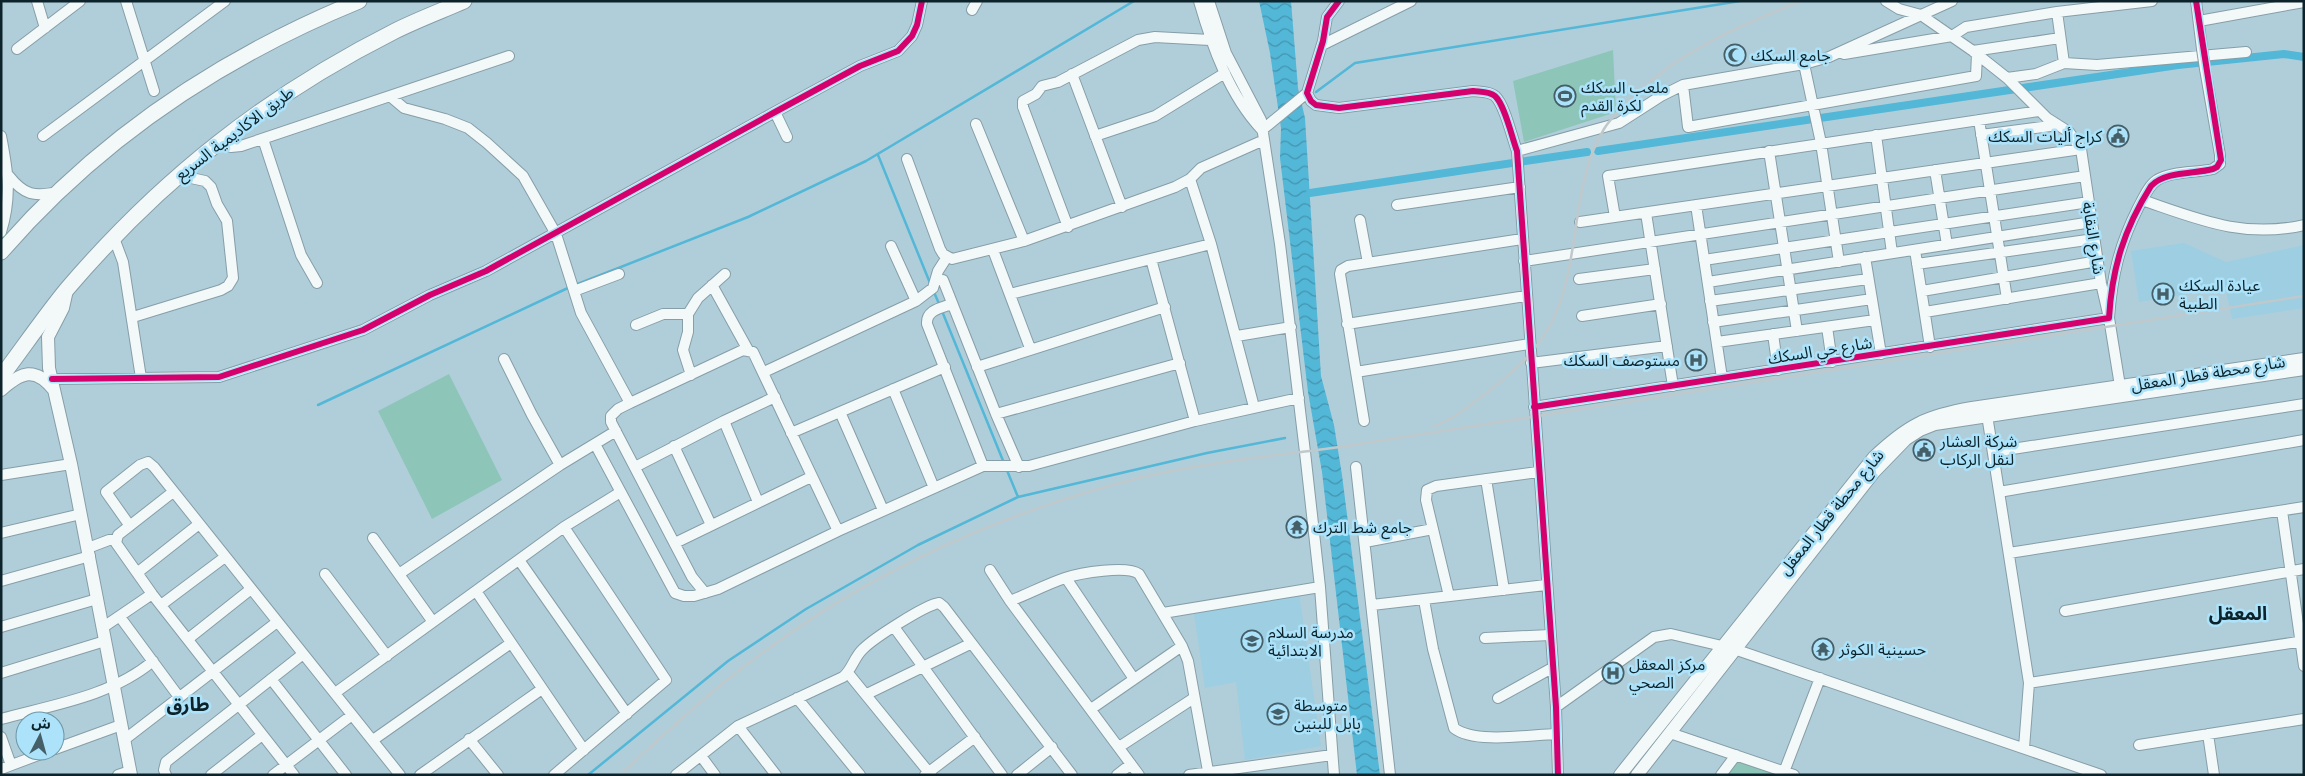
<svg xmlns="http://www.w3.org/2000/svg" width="2305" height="776" font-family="'Noto Sans','Noto Sans Arabic',sans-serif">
<defs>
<pattern id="water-waves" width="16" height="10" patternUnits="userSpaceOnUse" patternTransform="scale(1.25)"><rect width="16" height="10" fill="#53b7d7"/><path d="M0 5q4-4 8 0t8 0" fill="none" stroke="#4394af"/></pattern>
</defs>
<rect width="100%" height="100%" fill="#b0ceda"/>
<path fill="#9dcee1" d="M2184,243L2226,262L2304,245V308L2232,319L2227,296L2229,287L2139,302L2131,251Z
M1299,593L1321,746L1245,760L1236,682L1205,688L1194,614Z"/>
<path fill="#8dc6b8" d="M1613,50L1616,112L1524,142L1513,81Z
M449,374L502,480L432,519L378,411Z
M1738,761L1777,775H1728Z"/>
<path fill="url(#water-waves)" d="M1259,1H1291L1298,88L1305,118L1321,376L1334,425L1342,475L1380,775H1357L1322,472L1308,392L1280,158L1281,128L1270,53Z"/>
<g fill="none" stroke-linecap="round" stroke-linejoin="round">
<path stroke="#53b7d7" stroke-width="2.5" d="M1316,92L1355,63L1740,1
M878,155L930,283
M575,285L748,217L866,161L1134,1
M933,290L940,306
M942,311L1004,463
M318,405L570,287
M1006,468L1018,497
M588,775L728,661L806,609L918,545L1018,497L1207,453L1285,438"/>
<path stroke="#53b7d7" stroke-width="8" d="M1598,151L2178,65L2284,54L2304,57
M1310,193L1587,152"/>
<g stroke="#869ea7" stroke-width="12">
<path id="minor" d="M37,1L45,28
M126,1L154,91
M1199,1C1212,46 1229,95 1262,130
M1209,1L1226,53L1261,120L1280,244L1305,452L1320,587L1334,775
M1339,1L1327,17L1323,41L1307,93L1311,101L1316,105L1339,108L1473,91C1480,92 1489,91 1495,96C1505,105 1512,138 1517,151L1556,707L1558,775
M1886,1L1899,9L1921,15L1973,51L2007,78L2047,118L2069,132L2081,149L2101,283L2109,318L2120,386
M2196,1L2202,49
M972,10L977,1
M2057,12L2064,63
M2199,21L2304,2
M1322,45L1411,1
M17,49L80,1
M1973,51L2060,38
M1844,54L1952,36L1966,27L2057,12L2152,1
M1804,64L1821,143L1839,262
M1072,74L1122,207
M2007,78L2036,74L2064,63L2097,65L2246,52
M1683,85L1688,127L1976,76L1977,54
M391,97L404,108L445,119L468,128L487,143L523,176L556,234L581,313L630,403
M775,112L787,137
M1979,120L2007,299
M976,124L1024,241
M1262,130L1307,93
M1876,135L1892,253
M1981,135L2058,125
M1,136C8,172 12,196 1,232
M43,136L225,1
M1095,136L1155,116L1225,73
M263,139L301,255L317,283
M218,142L231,147L241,146L509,56
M1517,151L1619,123L1661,96L1683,85L1804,64L1829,57L1952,1
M1769,151L1797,331
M907,159L940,249L943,254L952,259L1024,241L1175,187L1190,179L1201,168L1264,140
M1935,170L1947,245
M9,176C24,195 34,197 58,192
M1190,179L1211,244L1254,407
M2142,200C2198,219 2243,239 2304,225
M1397,205L1520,187
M1696,205L1722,378
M1646,213L1673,386
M1615,217L1608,176L2039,111
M1360,220L1368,263
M1580,222L2081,149
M1068,227L1023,107V101L1036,94L1042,86L1058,82L1138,40L1155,37L1210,40
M114,238L123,262L141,378
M891,246L916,301
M993,250L1030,348
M1915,250L1930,347
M1865,257L1881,354
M1151,259L1195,421
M1704,260L2089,202
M1524,261L2085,176
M1917,264L2094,239
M1579,279L1655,269
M943,280L996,414L1019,467
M1708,282L2092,222
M712,285L748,350
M574,291L619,274
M1922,291L2098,261
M1010,294L1211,244
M1710,301L1868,279
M952,304C941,308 926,310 927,324L983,466
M1925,312L2101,283
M688,314V332L683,350L691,375
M1582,316L1661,304
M133,317L221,290L228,286L233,278L227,221L217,204L211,187L205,181L177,175
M1713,322L1872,299
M1347,324L1526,296
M636,325L663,314H688L698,298L725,274
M1827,327L1832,362
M1773,334L1778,370
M1237,336L1291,327
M1717,342L1875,320
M504,359L532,415L560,465
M1531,363L1667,346
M977,367L1165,307
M764,372L916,301L933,288L938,271L947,257
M1356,372L1529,344
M52,379L219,377L363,330L430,295L486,271L775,112L860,66L898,51L912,36L917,25L922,1
M893,389L934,488
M1534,407L2109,318C2112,276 2119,246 2138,208C2143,199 2148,186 2157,180C2172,171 2196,173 2213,169L2220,164V155L2205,69
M840,412L883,510
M996,414L1180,363
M1987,415L2029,683L2024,748
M724,421L758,502
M1364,421L1340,274L1341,270L1348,266L1522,239
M791,433L945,367
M595,444L675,593L684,596H694L718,589L838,531L983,466H1029L1195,421L1299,398
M674,446L711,525
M1993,452L2304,404
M635,467L724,421L775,397
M1356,467L1390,775
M1,475L71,464
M1486,479L1504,590
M173,492L118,535L116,543L152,594L294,775
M1999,492L2304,440
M2282,511L2304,666
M130,526L106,492L140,465L148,462L154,467L400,775
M1,533L81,514
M373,538L433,622
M1365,542L1433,529
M675,543L811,477
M88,548L109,540H115
M2009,553L2304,507
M519,560L627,714
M990,570L1010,601L1139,775
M137,573L199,524
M325,574L387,656
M399,574L560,465L616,431
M1066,578L1134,679
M1,581L90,556
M476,591L584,750
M705,593L692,577L611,422V416L618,409L630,403L743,350L753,352L838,531
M1449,596L1426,500L1427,490L1436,486L1538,472
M1424,600L1433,649L1454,728C1474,744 1529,735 1555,734
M1010,601C1028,594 1047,584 1065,578C1080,573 1127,565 1139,574L1182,646L1188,661L1208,771
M161,605L225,557
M1372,605L1546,585
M2065,611L2304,569
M1163,613L1320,587
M120,617L179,697
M1,627L97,599
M894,627L1002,775
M102,628L152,594
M1485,638L1550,635
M188,639L251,589
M1734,649L2101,775
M1,673L105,641
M848,673L931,775
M271,679L346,775
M2029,683L2304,641
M335,693L564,527L619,493
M867,694L970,644
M797,698L860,775
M1498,698L1552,668
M1556,707L1654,637L1671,634L1722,646
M1091,709L1182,646
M1,719C52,705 112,696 153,661
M738,726L776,775
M1670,733L1794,775
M2208,734L2214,775
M1,737L11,765
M469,739L498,775
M124,740L277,622
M373,740L511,643
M2139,745L2304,719
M1119,747L1194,698
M55,749L121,725
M701,756L715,775
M1,769L49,751
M1784,772L1820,678
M118,775L130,771
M166,775L164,770L166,762L303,654
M211,775L262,735
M273,775L352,715
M420,775L542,689
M554,775L666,680L564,527
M676,775L738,726L843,677C852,670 854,657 863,649C874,638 925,605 939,603L944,607L1072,775
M925,775L975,737
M1017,775L1052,747
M1117,775L1131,764
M1189,775L1332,755
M1721,775L1736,755"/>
</g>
<g stroke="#869ea7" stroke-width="14">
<path id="major" d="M67,290L63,308L48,337L49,368L71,464L131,775
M1,390C21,372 35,366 54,390
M1620,775L1874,457C1908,425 1926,416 1972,408L2304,359
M1637,775L1874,472L1906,439L1920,430L1935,424L2304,369"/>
</g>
<g stroke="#869ea7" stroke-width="17">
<path id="highway" d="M1,252C98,140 222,57 359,1
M1,377C23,348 44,317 67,289C161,179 266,96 395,31C417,20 441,11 464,1"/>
</g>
<use href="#minor" stroke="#f3f8f9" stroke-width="10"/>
<use href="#major" stroke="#f3f8f9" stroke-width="12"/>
<use href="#highway" stroke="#f3f8f9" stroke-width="15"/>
<path stroke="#bfc9cc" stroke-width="2.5" d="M1432,427C1455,419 1476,401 1495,386C1560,336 1566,295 1577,219C1582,187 1587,157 1604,129C1611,117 1622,108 1632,98C1680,50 1740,26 1801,1
M620,775C662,737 703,697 749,663C868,572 998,513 1143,477C1208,462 1275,456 1340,447L2304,296"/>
<g stroke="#869ea7" stroke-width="12" stroke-linecap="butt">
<path id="minor-bridge" d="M2202,49L2205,69"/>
</g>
<use href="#minor-bridge" stroke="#f3f8f9" stroke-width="10"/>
<g stroke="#ace3fa" stroke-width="9">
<path id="cycleway" d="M1339,1L1327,17L1323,41L1307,93L1311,101L1316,105L1339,108L1473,91C1480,92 1489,91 1495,96C1505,105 1512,138 1517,151L1556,707L1558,775
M52,379L219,377L363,330L430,295L486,271L775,112L860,66L898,51L912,36L917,25L922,1
M1534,407L2109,318C2112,268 2124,229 2151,186C2165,171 2195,174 2213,169L2217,167L2221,160L2196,1"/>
</g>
<use href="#cycleway" stroke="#d6006c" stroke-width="6"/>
</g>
<defs>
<g id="mosque-ring" transform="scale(1.125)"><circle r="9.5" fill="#ace3fa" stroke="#455f68" stroke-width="1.5"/><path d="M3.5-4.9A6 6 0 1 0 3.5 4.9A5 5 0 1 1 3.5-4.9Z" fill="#455f68"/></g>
<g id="stadium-ring" transform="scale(1.125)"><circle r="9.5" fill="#ace3fa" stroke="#455f68" stroke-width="1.5"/><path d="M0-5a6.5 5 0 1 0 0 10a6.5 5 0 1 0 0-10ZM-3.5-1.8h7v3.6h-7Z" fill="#455f68"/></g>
<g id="civic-ring" transform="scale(1.125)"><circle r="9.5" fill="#ace3fa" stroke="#455f68" stroke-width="1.5"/><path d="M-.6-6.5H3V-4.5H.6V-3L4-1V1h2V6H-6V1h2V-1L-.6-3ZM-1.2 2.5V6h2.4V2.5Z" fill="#455f68"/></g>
<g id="hospital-ring" transform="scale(1.125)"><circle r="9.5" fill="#ace3fa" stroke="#455f68" stroke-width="1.5"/><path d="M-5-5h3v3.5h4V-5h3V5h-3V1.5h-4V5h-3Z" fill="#455f68"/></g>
<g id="temple-ring" transform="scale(1.125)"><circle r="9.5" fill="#ace3fa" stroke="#455f68" stroke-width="1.5"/><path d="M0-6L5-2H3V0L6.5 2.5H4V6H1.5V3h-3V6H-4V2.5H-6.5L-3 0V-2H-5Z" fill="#455f68"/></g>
<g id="school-ring" transform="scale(1.125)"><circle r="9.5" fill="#ace3fa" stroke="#455f68" stroke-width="1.5"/><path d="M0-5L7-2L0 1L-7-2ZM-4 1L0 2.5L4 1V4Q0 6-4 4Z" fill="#455f68"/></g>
</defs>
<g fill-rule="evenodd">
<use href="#mosque-ring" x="1735" y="55"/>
<use href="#stadium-ring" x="1565" y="96"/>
<use href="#civic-ring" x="2118" y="136"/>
<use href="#hospital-ring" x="2163" y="294"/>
<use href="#hospital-ring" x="1696" y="360"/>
<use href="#civic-ring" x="1924" y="450"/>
<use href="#temple-ring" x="1297" y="527"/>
<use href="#school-ring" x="1252" y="641"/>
<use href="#temple-ring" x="1823" y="649"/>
<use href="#hospital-ring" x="1613" y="673"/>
<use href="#school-ring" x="1278" y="714"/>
</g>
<g text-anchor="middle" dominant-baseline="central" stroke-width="5" stroke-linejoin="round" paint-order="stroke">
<g font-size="16" fill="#0c232b" stroke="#ace3fa" text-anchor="start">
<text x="1751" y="55">جامع السكك</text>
<text x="1581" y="87">ملعب السكك<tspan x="1581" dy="18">لكرة القدم</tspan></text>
<text x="2102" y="136" text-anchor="end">كراج أليات السكك</text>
<text x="2179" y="285">عيادة السكك<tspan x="2179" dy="18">الطبية</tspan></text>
<text x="1680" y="360" text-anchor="end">مستوصف السكك</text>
<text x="1940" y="441">شركة العشار<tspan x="1940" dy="18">لنقل الركاب</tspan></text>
<text x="1313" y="527">جامع شط الترك</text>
<text x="1268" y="632">مدرسة السلام<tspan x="1268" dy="18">الابتدائية</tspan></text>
<text x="1839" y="649">حسينية الكوثر</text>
<text x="1629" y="664">مركز المعقل<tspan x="1629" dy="18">الصحي</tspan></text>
<text x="1294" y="705">متوسطة<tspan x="1294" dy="18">بابل للبنين</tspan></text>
</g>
<g font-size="16" fill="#0c232b" stroke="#ace3fa">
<text transform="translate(234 133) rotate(-37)">طريق الاكاديمية السريع</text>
<text transform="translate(2094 238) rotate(81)">شارع النقابة</text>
<text transform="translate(1820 350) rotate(-9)">شارع حي السكك</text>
<text transform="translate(2208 373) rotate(-9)">شارع محطة قطار المعقل</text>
<text transform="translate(1831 512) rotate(-51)">شارع محطة قطار المعقل</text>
</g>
<g font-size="19" font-weight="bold" fill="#0c232b" stroke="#ace3fa">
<text x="2238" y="613">المعقل</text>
<text x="188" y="704">طارق</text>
</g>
</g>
<rect width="2305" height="776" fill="none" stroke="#0c232b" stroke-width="5"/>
<g transform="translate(40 736) rotate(6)"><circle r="24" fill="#ace3fa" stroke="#6c96a7"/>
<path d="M0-4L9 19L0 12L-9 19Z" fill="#455f68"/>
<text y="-8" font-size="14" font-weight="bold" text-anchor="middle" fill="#0c232b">ش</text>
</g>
</svg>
